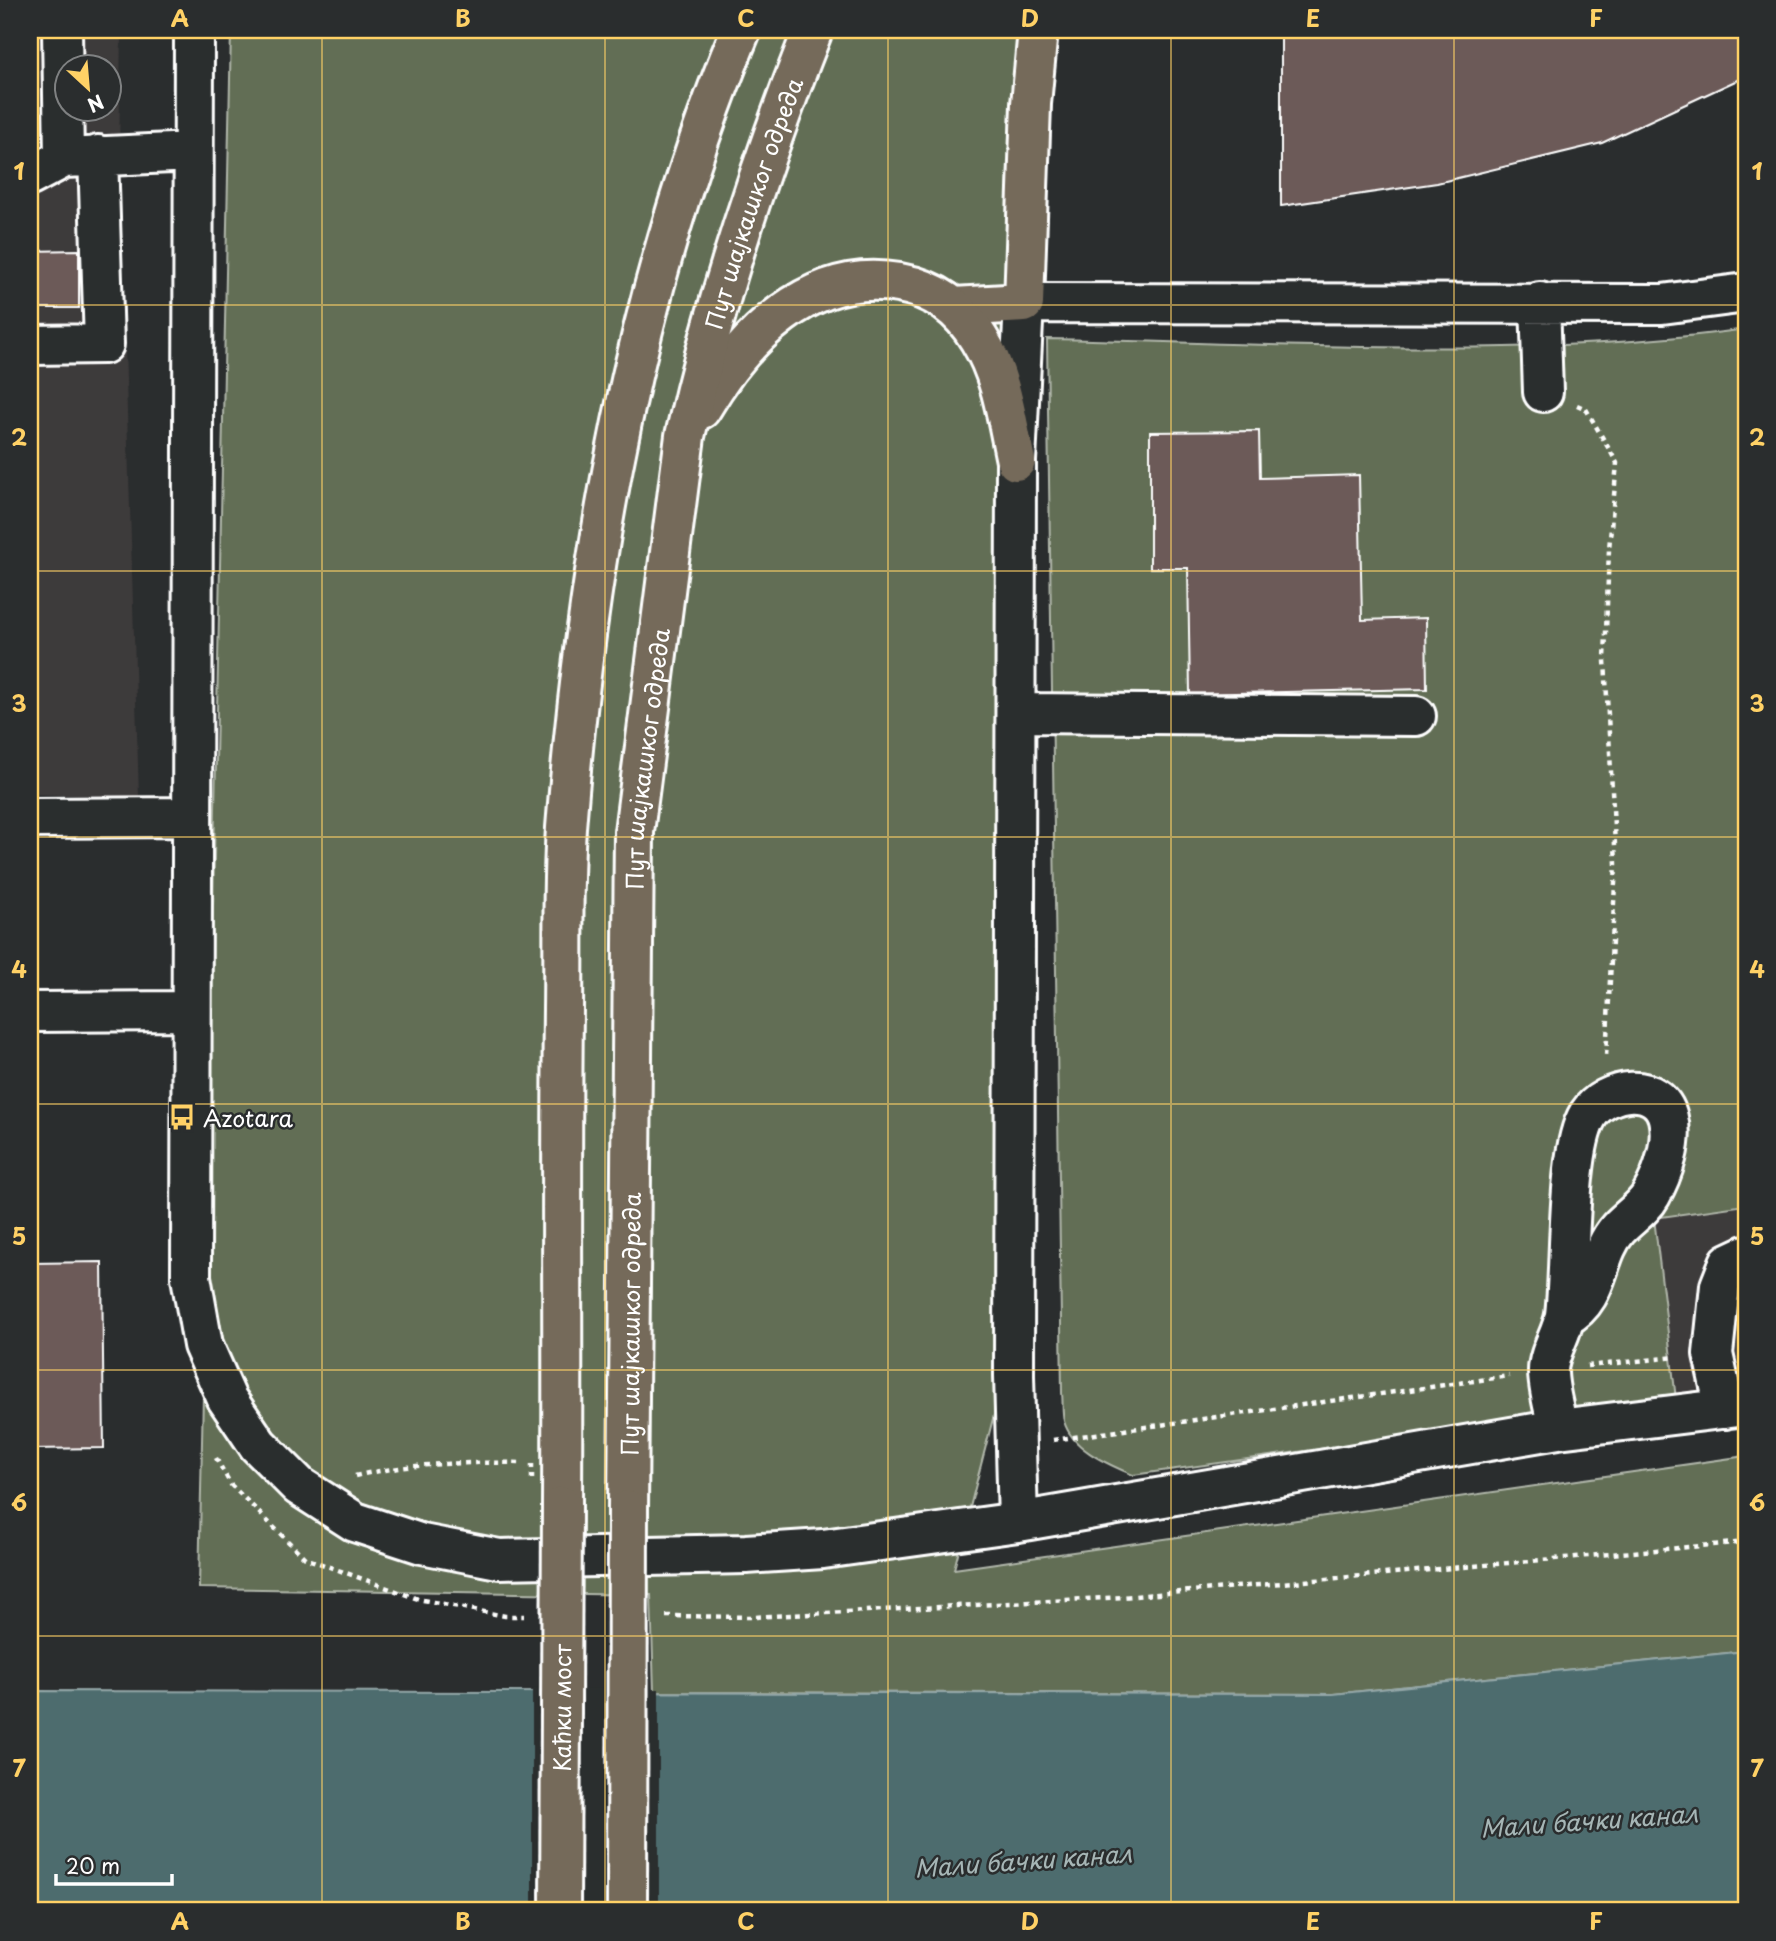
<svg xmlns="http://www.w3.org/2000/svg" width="1776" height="1941" font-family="'Playpen Sans',sans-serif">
<rect width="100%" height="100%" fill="#2a2d2e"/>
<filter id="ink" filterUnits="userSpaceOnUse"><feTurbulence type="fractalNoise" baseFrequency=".0143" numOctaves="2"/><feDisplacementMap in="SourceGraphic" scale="14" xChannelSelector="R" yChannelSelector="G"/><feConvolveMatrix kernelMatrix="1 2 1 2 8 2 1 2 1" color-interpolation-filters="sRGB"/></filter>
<g filter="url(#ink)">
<path fill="#3e3a3b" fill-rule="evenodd" d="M30,30H121L119,155L139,797L30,794ZM66,66H108V108H66Z
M1746,1165V1390L1676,1399L1654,1218L1746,1205L1741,1166Z"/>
<path fill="#626e55" stroke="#b0b6aa" stroke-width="2" d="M231,30H1033L997,1403L954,1569L1746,1456V1651L1333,1694L654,1692L651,1595L199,1588Z
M1746,329V1165L1741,1166L1746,1205L1654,1218L1676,1399L1133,1475C1108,1464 1072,1450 1064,1421C1062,1412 1063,1402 1062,1393L1047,339C1277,343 1519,361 1746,329Z"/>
<path fill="#4d6c6e" stroke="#94a7a8" stroke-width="2" d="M1746,1651V1911H30V1691L1333,1694Z"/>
<path fill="#2a2d2e" d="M532,1689H659V1911H532Z"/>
<path fill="#6c5a59" stroke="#fff" stroke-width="2" d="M1281,30H1418V34L1450,30H1746V76L1602,143L1437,183L1281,206Z
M79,250V308H30V251Z
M1259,431L1260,478L1359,475L1362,620L1426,618L1427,689L1190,694L1188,568H1150V432Z
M102,1262L104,1448L30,1449V1263Z"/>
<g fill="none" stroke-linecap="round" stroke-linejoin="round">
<g stroke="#fff" stroke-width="44">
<path id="minor" d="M62,30L64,158
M194,30L191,1277L203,1345L227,1399L258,1445L299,1486L355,1522L422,1544L499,1559L746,1554L823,1549L1018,1522L1014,1375L1016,461L1024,303L1662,304L1746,293
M30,176L64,158L193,152
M1540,302L1543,392
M30,345L104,344L98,155
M1016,713L1416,716
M30,818L190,817
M30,1012L189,1011
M1725,1409L1713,1354L1720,1286L1729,1263L1746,1255
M1558,1429C1555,1411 1548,1390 1548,1371C1548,1353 1562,1334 1565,1315C1571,1268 1566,1151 1588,1115C1605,1088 1659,1079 1668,1118C1674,1142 1663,1174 1651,1195C1644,1208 1628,1218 1618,1229C1594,1256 1601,1298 1565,1317
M1018,1522L1558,1429L1746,1406"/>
</g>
<g stroke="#fff" stroke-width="44">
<g id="major">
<path d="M954,307L1024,303L1031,104L1038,30"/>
<path d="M701,409C742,339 810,267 899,283C934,289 961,308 979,339C1002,376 1007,419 1016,461"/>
<path d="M562,1506C563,1340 561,1175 563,1009C564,949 562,888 566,828C587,557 636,282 741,30"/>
<path id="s1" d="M628,1510L634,832L685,436C716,297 761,162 813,30"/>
</g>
</g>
<path stroke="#fff" stroke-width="4.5" stroke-dasharray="5 5" stroke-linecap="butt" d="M1577,405L1586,409L1617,463L1609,549L1605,660L1616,864L1606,1057
M1587,1366L1676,1357
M1053,1440L1509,1376
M216,1458L231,1485L305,1558L418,1599L505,1616H524
M355,1476C410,1463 468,1462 524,1463
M666,1616L754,1617L1123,1597L1746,1542"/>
<use href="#minor" stroke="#2a2d2e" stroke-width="38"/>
<use href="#major" stroke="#746a5a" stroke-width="38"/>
<g stroke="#fff" stroke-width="44" stroke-linecap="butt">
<g id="major-bridge">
<path id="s2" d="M560,1911L562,1506"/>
<path d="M627,1911L628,1510"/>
</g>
</g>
<path stroke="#fff" stroke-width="4.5" stroke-dasharray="5 5" stroke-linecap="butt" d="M532,1464V1480"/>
<use href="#major-bridge" stroke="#746a5a" stroke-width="38"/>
</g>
</g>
<path fill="none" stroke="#ffd166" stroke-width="2" stroke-opacity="0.55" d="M322,30V1911M605,30V1911M888,30V1911M1171,30V1911M1454,30V1911M30,305H1746M30,571H1746M30,837H1746M30,1104H1746M30,1370H1746M30,1636H1746"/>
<defs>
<g id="bus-bare" transform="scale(2.1)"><path d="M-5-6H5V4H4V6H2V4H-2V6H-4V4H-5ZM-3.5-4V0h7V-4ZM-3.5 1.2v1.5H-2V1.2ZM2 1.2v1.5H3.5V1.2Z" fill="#ffd166" stroke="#2a2d2e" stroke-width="2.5" paint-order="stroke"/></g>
</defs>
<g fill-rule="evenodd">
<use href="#bus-bare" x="182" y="1117"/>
</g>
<g text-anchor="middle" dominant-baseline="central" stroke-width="5" stroke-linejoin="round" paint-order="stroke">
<g font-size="23" fill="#fff" stroke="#2a2d2e">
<text stroke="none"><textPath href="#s1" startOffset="1320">Пут шајкашког одреда</textPath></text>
<text stroke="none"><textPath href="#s1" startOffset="752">Пут шајкашког одреда</textPath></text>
<text stroke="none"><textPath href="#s1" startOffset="186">Пут шајкашког одреда</textPath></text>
<text stroke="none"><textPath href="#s2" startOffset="203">Каћки мост</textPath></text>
</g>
<g font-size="23" fill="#fff" stroke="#2a2d2e" text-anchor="start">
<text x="203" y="1117">Azotara</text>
</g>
<g font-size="24" font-style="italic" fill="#a6b6b6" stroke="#2a2d2e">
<text transform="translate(1589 1820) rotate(-4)">Мали бачки канал</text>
<text transform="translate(1023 1860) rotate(-4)">Мали бачки канал</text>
</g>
</g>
<rect width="1776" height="1941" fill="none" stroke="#2a2d2e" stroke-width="77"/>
<g transform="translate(88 88) rotate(154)"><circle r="33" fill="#2a2d2e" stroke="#7f8182" stroke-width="2"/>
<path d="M0-5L12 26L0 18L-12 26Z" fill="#ffd166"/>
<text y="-10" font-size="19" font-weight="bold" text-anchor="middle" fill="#ffffff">N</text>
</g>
<path d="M56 1874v10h116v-10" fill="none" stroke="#ffffff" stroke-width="3.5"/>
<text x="66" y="1874" font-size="21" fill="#ffffff" stroke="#2a2d2e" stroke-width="5" paint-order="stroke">20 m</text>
<rect x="38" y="38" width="1700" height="1864" fill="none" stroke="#ffd166" stroke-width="2.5"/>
<g font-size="23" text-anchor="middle" font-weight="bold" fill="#ffd166">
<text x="180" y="27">A</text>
<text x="463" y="27">B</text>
<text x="746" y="27">C</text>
<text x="1030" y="27">D</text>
<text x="1313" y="27">E</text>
<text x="1596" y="27">F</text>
<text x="19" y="180">1</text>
<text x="1757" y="180">1</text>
<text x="19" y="446">2</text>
<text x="1757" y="446">2</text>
<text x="19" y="712">3</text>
<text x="1757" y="712">3</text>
<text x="19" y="978">4</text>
<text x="1757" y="978">4</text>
<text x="19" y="1245">5</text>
<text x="1757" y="1245">5</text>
<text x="19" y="1511">6</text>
<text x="1757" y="1511">6</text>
<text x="19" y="1777">7</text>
<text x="1757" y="1777">7</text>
<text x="180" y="1930">A</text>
<text x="463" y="1930">B</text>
<text x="746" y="1930">C</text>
<text x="1030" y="1930">D</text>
<text x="1313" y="1930">E</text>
<text x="1596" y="1930">F</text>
</g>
</svg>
